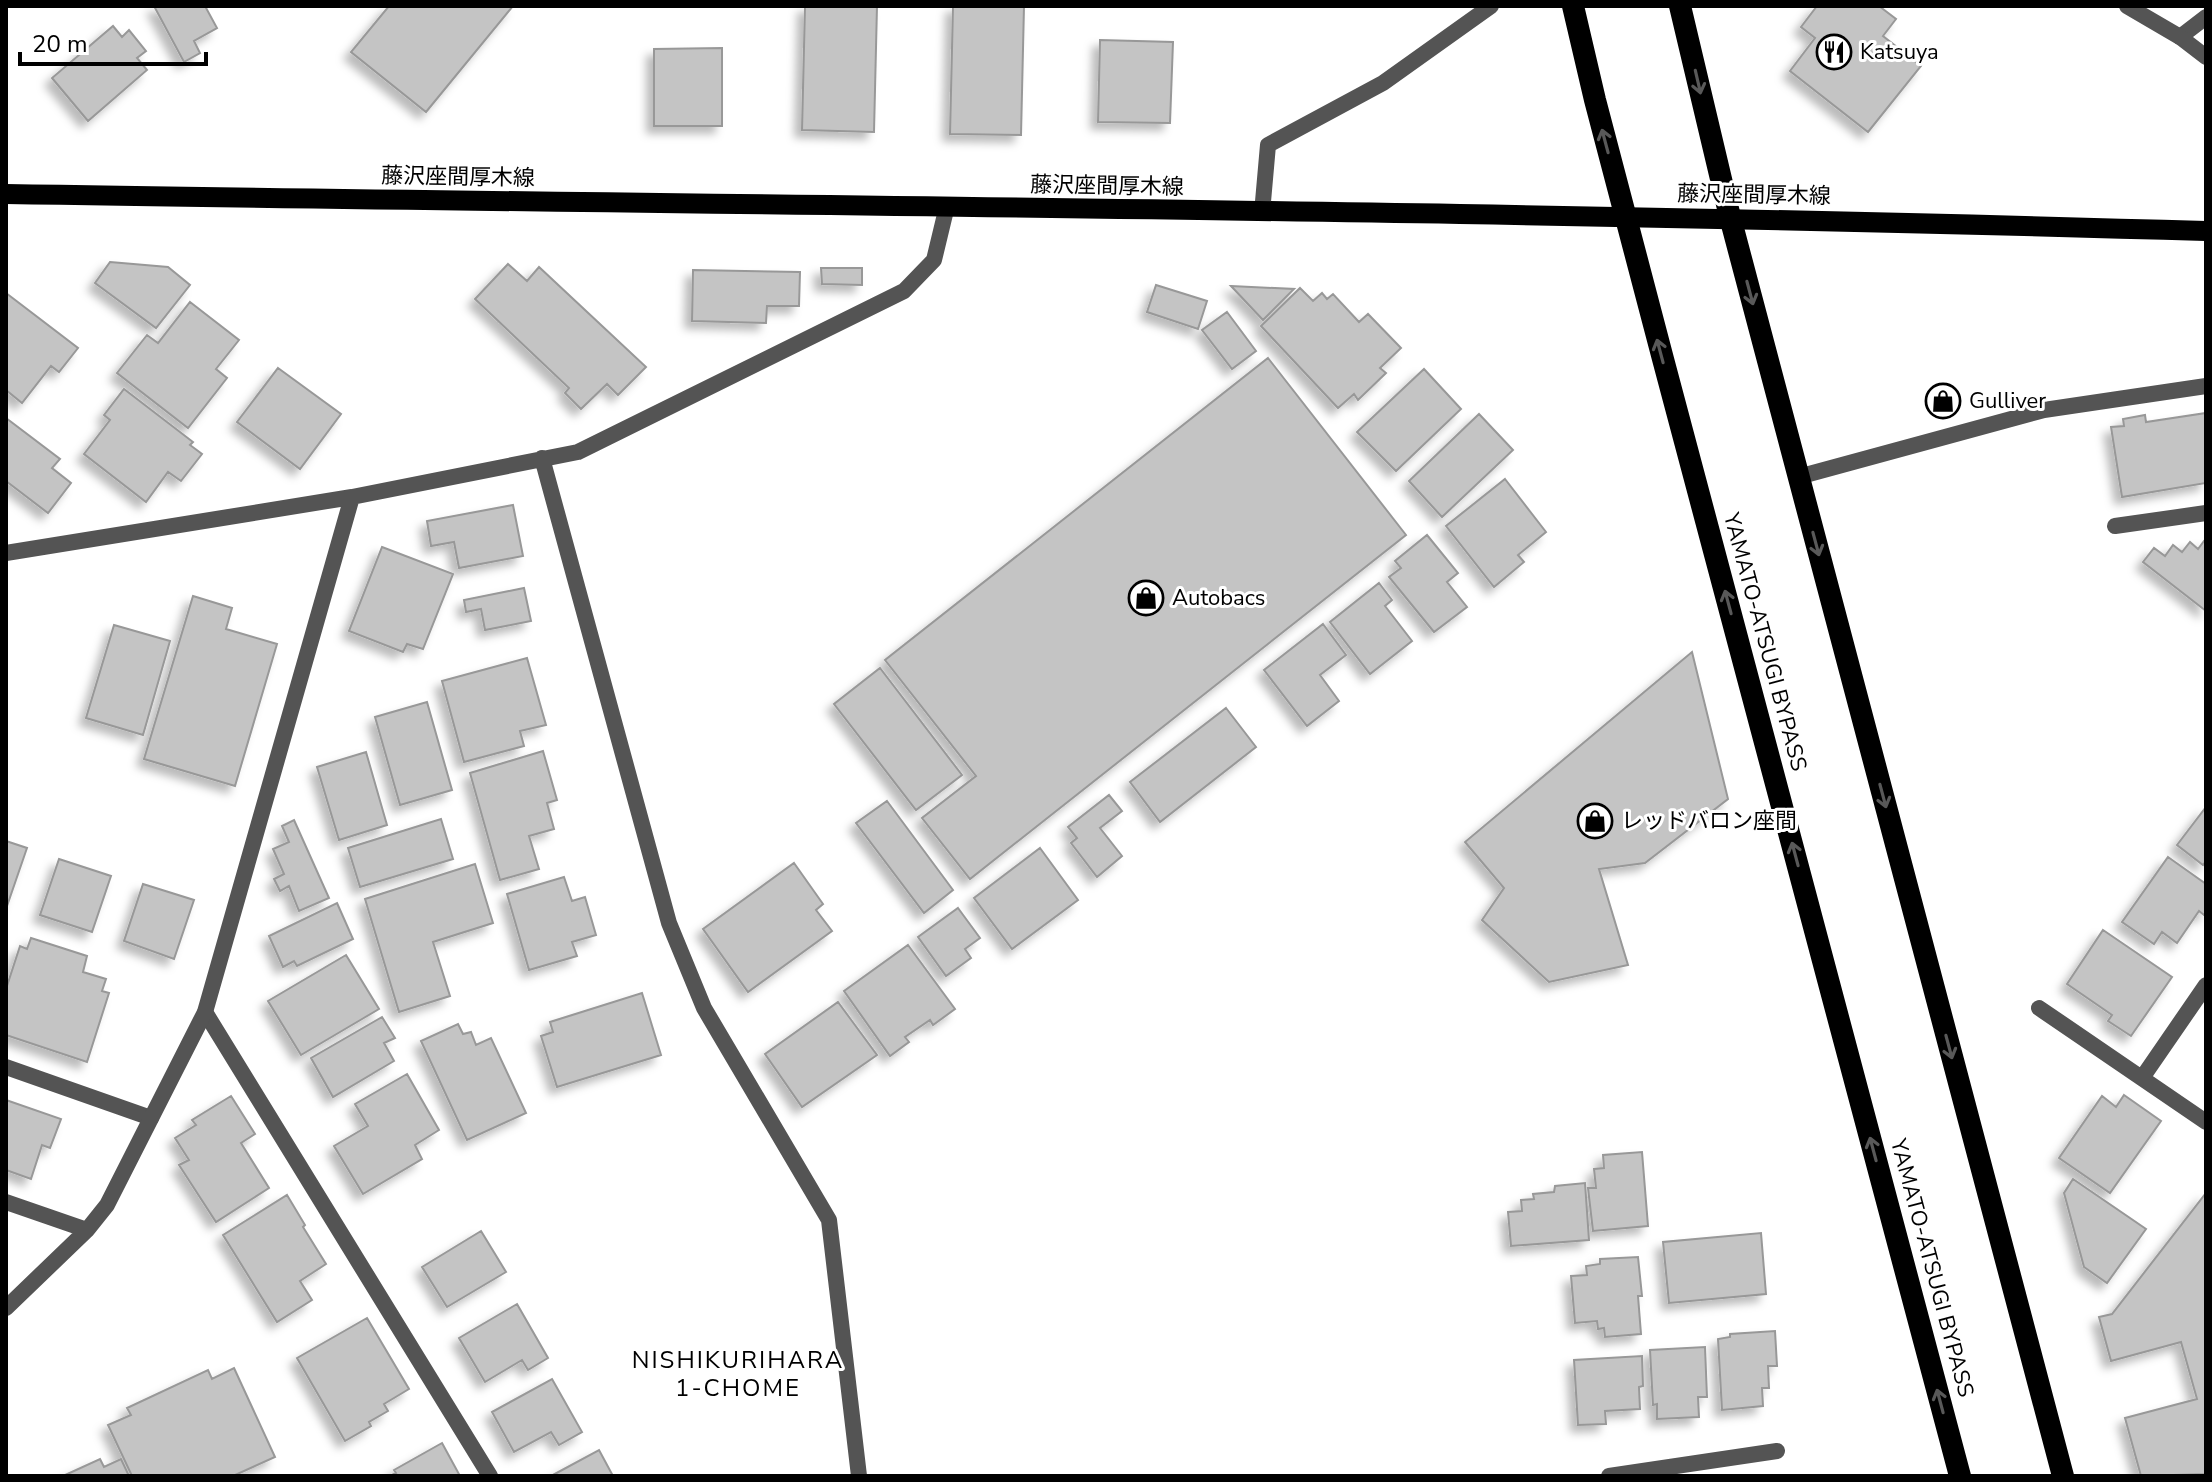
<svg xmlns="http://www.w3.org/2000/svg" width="2212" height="1482" font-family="'Nunito Sans','Noto Sans JP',sans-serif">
<defs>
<filter id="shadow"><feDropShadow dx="-7" dy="7" stdDeviation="4" flood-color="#0004"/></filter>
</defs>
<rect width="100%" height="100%" fill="#fff"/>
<path fill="#c4c4c4" stroke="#989898" stroke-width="2" filter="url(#shadow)" d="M154,6H205L217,28L194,41L200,53L184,62Z
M389,6H513L426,112L351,52Z
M805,6H877L874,132L802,130Z
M953,6H1024L1021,135L950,134Z
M1817,6H1879L1896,19L1883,36L1921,66L1868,132L1790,71L1815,38L1801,27Z
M113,26L122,37L129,30L146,51L137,58L147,70L88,121L52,78Z
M1100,40L1173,42L1170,123L1098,122Z
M722,48V126H654V49Z
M110,262L168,267L190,285L156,328L95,283Z
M508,264L527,281L539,267L646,367L618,395L607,384L581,409L565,393L569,388L475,299Z
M821,268H862V285L822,284Z
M693,270L800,272L799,306H767L766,323L692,321Z
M1156,285L1207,301L1198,329L1147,312Z
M1231,286L1294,289L1263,320Z
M1300,288L1313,301L1322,293L1327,299L1333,294L1359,322L1368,314L1401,348L1380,368L1386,373L1358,400L1354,394L1338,408L1261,326Z
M6,293L78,348L59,372L51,366L22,403L6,390Z
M190,302L239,340L216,369L227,378L188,428L117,373L147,335L158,343Z
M1227,312L1256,351L1232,369L1202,330Z
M1268,358L1406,535L970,879L922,818L976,776L885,660Z
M278,368L341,414L300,469L237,422Z
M1424,369L1461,409L1396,471L1357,432Z
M124,389L193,442L190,445L202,454L181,481L168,472L146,502L84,454L110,420L104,415Z
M2206,413V483L2122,497L2111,427L2124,426L2123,419L2145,415L2146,422Z
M1479,414L1513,450L1442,517L1409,481Z
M6,418L60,459L52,468L71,483L48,513L6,481Z
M1505,479L1546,532L1518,555L1524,562L1494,587L1446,526Z
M513,505L523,556L459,568L454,542L431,546L427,521Z
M1427,535L1458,573L1447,582L1467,607L1434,632L1389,577L1401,568L1395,561Z
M2204,541L2206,542V611L2143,562L2154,548L2165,556L2173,545L2182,552L2190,542L2198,549Z
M382,547L453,574L423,649L407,644L403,652L349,631Z
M1379,583L1392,600L1385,606L1412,641L1370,674L1330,622Z
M524,588L531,621L485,630L481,609L466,612L464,600Z
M193,596L232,608L226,629L277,644L235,786L144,759Z
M1323,624L1346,655L1320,675L1339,701L1307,726L1264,670Z
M114,625L170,641L143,735L86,718Z
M1692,652L1728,799L1645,863L1599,869L1628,965L1549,982L1482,920L1504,888L1465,842Z
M527,658L546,725L520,731L524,746L464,762L442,681Z
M880,668L962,775L916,810L834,704Z
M427,702L452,790L400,805L375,717Z
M1226,708L1256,747L1160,822L1130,782Z
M543,751L557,800L547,803L554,829L529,836L539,869L500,880L470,773Z
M366,752L387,825L339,840L317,767Z
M1109,795L1122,811L1100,828L1122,856L1097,877L1071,843L1077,838L1068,827Z
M887,801L953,890L924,913L856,823Z
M2206,807V861L2203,865L2177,845Z
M441,819L453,859L360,887L348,848Z
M294,820L329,898L299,911L289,886L280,891L274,879L284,874L273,849L289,842L282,826Z
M6,841L27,848L7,906H6Z
M1040,848L1078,900L1012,949L974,898Z
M2168,857L2206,884V912L2204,915L2199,911L2177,943L2162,932L2154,944L2122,922Z
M59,859L111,876L92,932L40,915Z
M794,863L823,904L816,910L832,931L748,992L703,929Z
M475,864L493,923L433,942L450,996L399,1012L365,899Z
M564,877L572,901L585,897L596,935L572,942L577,956L529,970L507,894Z
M143,884L194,900L174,959L124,941Z
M337,903L353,939L297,966L294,961L283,967L269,936Z
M958,908L980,938L965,949L971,958L946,976L918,937Z
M2103,930L2172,977L2131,1036L2108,1021L2112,1015L2067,984Z
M31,938L87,956L83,972L106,979L102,991L109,993L87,1062L6,1035V989L20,946L27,949Z
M908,945L955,1009L933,1025L930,1020L905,1037L909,1042L890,1056L844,991Z
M346,955L379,1009L301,1055L268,1001Z
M642,993L661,1055L557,1087L541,1036L553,1032L550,1022Z
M838,1002L877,1055L802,1107L765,1054Z
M382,1017L395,1038L384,1043L394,1061L333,1097L311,1058Z
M458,1024L463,1034L471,1032L476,1045L491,1038L526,1113L467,1140L421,1041Z
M407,1074L439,1130L415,1145L422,1159L363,1194L334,1146L368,1126L355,1104Z
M2124,1095L2161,1121L2110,1193L2059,1158L2102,1096L2116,1107Z
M231,1096L255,1134L241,1143L269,1188L216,1222L179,1165L189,1160L175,1138L196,1125L192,1120Z
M6,1100L61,1119L50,1148L42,1145L31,1179L6,1170Z
M1642,1152L1648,1226L1593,1231L1588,1188H1596L1594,1169L1604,1168L1603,1155Z
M2073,1179L2146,1229L2107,1283L2084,1267L2064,1193Z
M1585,1183L1589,1240L1511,1246L1508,1212L1522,1211L1521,1200L1534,1199L1533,1194L1554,1192L1555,1186Z
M2206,1193V1474L2141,1476L2125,1418L2197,1399L2181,1342L2111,1361L2099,1317L2112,1314Z
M287,1195L305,1225L303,1227L326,1264L300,1281L312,1300L277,1322L223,1235Z
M481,1231L506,1272L447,1307L422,1267Z
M1761,1233L1766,1294L1669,1303L1663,1242Z
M1638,1257L1642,1296H1638L1641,1334L1605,1337L1604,1328L1598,1329L1597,1321L1575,1323L1571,1276L1587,1275L1586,1266L1600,1264V1259Z
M517,1304L548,1358L528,1370L522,1360L485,1382L459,1338Z
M367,1318L409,1389L384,1404L388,1411L369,1422L371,1426L345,1441L297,1358Z
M1775,1331L1777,1366H1768L1769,1388H1762L1763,1406L1722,1410L1718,1339L1730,1337V1334Z
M1705,1347L1707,1397H1698L1699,1417L1657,1419V1404L1653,1405L1650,1350Z
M1642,1356L1643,1386L1639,1387L1640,1409L1605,1411L1606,1424L1578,1425L1574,1360Z
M234,1368L275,1457L233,1476H132L108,1425L131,1415L127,1408L208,1370L212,1379Z
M552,1379L582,1432L559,1445L551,1432L514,1452L492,1412Z
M442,1443L460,1476H390L396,1473L394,1470Z
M599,1450L613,1476H551Z
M100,1459L104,1467L121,1459L129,1476H63Z"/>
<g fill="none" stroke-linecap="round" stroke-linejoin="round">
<path stroke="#545454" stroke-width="16" d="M2180,37L2206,17
M1798,477L2044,410L2206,386
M2115,526L2206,513
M205,1012L490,1476
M6,1067L151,1118"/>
<path stroke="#545454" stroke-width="16" d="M2127,6L2180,37L2206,57
M1262,213L1268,145L1383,83L1491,6
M542,458L669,923L704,1008L829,1220L859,1476
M6,553L352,497L578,452L904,291L934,260L947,206
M2039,1008L2206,1122
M2142,1078L2206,985
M6,1202L87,1230
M6,1308L87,1230L107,1205L205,1012L352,497
M1609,1476L1777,1451"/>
<path stroke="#000" stroke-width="20" d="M6,194C739,206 1473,209 2206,231"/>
<path stroke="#000" stroke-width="22" d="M1573,6L1595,100L1663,359L1960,1476
M1680,6L1730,217L2063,1476"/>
</g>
<defs><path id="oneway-shaft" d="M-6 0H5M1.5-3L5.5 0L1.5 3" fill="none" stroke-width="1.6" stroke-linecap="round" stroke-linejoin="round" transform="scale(2)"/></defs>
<g stroke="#595959">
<use href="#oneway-shaft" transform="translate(1698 82) rotate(77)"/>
<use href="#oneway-shaft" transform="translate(1605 141) rotate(-105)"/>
<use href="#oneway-shaft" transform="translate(1750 293) rotate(75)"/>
<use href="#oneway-shaft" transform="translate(1660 351) rotate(-105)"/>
<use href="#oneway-shaft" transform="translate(1816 544) rotate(75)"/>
<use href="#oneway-shaft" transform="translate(1728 602) rotate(-105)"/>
<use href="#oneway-shaft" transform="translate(1883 796) rotate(75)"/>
<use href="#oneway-shaft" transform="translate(1795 854) rotate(-105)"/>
<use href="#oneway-shaft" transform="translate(1949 1047) rotate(75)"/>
<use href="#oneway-shaft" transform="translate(1873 1149) rotate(-105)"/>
<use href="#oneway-shaft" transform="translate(1940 1401) rotate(-105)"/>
</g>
<defs>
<g id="restaurant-ring" transform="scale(1.8)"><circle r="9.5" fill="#fff" stroke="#000" stroke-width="1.5"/><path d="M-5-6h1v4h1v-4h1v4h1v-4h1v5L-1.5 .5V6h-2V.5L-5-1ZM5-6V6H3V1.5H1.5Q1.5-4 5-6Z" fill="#000"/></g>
<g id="shop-ring" transform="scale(1.8)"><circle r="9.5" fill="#fff" stroke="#000" stroke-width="1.5"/><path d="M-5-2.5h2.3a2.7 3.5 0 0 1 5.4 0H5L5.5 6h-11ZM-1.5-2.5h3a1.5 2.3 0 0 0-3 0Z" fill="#000"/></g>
</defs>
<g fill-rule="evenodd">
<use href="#restaurant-ring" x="1834" y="52"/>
<use href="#shop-ring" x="1943" y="401"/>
<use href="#shop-ring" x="1146" y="598"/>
<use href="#shop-ring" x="1595" y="821"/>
</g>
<g text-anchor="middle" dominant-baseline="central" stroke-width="6" stroke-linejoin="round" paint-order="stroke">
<g font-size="22" fill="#000" stroke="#fff" text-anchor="start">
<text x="1860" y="52">Katsuya</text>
<text x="1969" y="401">Gulliver</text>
<text x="1172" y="598">Autobacs</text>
<text x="1621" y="821">レッドバロン座間</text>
</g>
<g font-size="22" fill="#000" stroke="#fff">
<text transform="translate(458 177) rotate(1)">藤沢座間厚木線</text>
<text transform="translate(1107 186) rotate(1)">藤沢座間厚木線</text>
<text transform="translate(1754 195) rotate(1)">藤沢座間厚木線</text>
<text transform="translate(1765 642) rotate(75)">YAMATO-ATSUGI BYPASS</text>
<text transform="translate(1932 1268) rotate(75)">YAMATO-ATSUGI BYPASS</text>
</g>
<g font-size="24" letter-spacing="2" fill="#000" stroke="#fff">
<text x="738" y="1360">NISHIKURIHARA<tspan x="738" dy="28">1-CHOME</tspan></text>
</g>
</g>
<rect width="2212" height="1482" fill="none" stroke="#000000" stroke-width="16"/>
<path d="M20 52v12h186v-12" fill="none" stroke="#000000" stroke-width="4"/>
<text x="32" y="52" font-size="24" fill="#000000" stroke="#ffffff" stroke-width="6" paint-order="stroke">20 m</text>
</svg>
